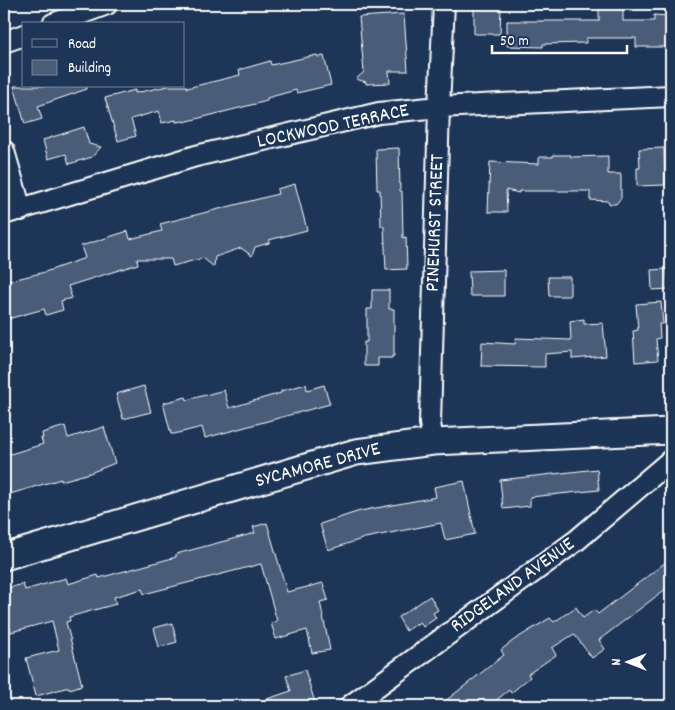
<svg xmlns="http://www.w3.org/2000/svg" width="675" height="710" font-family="Dekko,sans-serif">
<rect width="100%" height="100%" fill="#1d3557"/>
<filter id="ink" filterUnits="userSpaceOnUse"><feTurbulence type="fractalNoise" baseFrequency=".02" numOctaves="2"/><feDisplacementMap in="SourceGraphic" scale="10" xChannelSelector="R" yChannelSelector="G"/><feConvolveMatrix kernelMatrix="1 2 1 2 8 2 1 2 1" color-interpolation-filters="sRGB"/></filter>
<g filter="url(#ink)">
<path fill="#4a5d79" stroke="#fff" d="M474,4H501L500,34H474Z
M603,4H623V21H654V15L670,16V47H636V38H586V43L543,44V47L507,46V21H599V7H603Z
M404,14L408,71H389L390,83L366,84V82L356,79L364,72L359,17Z
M317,55L318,57L324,56L331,85L297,93L296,90L267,98V101L184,122V121L176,122V120L162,123L159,111L131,119L136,136L118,141L105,98L135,90V93L168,86H187V88L240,75L239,70L270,61L271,65Z
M14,86H87V89L38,106L42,119L25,124Z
M84,127L89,144L101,147L92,157L69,164L66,154L48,159L43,140Z
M399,148L400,191H402L403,238L406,237L407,269L386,270L384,226H381L380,190H377L376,149Z
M664,148L665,185L637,186V168H640L639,149Z
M553,155H571V157L608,156V174H621V198L616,204H610L607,201L590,200V191H519V193L506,190L507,212H488L490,162L539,164V157H553Z
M295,184L307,230L269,240V243L255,247L252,256L241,248L215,257L214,267L203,258L173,266L171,259H137L138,264L68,286L72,298L61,301L63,310L46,315L44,309L4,320V282L45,272L85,258L81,246L128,231L130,239L162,231L160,224L278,194L277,189Z
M667,269L669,289L652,290L651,270Z
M504,270V296H470L469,271Z
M548,277H570V296H549Z
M372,290H389V309H394V356H392V358H378V366H364V342H367V309H372Z
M661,302L663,324H659L660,338L656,339L658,360L635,362L633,331L638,330L636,304Z
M584,319V324L603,323L606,356L572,359V352L545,354V367L481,366L482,342L515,344L516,338L571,340L570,321Z
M306,384L307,390L324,385L330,404L205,438L202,427L174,434H171L163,403L186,397L187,400L224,390L229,408L281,393V391Z
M144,386L151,412L123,419L116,394Z
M65,426L68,438L104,427L115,463L90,473L61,481V479L10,494L4,473V456L43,444L41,438H43L42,433Z
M597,469L599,490L530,497V506L503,509L500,480Z
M464,481L475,534L445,540L441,523L365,538L328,550L320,524L360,511L436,497L434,487Z
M267,523L287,592L323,583L328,600L320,602L330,650L312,653L307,630L276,639L271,623L277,621L261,564L144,594L142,589L114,597L116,604L69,617L70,621L66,622L82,685L70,689L69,687L36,696L26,658L59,650L52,621L11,632L4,607V589L23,584L25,590L66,578L68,584L98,575L99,578L176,557V554L255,533L253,527Z
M666,562L671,569V585L599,640L605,649L592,658L574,634L552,648L556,655L528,674L530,677L511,693L509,690L489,706H439L504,655L501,650L514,640L550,618L554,622L576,607L583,618L594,610L598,614Z
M430,596L438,610L433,613L436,618L423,627L420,622L406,631L398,617Z
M172,623L177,642L159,647L154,628Z
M305,670L316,706H252V704L291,691L286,676Z"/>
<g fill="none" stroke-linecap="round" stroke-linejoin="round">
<g stroke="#fff" stroke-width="24">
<path id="minor" d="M53,24L107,4
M4,42L24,35
M4,151L21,210
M4,214L196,156L379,113L439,107L671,96
M433,442L430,423L439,107L444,4
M350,706L577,540L671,460"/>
</g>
<g stroke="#fff" stroke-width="29">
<path id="tertiary" d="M4,557L356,452L433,442L671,431"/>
</g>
<use href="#minor" stroke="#1d3557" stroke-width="20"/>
<use href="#tertiary" stroke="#1d3557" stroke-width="25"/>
</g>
</g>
<g text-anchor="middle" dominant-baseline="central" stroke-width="4" stroke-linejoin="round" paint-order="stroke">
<g font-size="20" fill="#fff" stroke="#1d3557">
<text transform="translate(333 127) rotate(-12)">LOCKWOOD TERRACE</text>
<text transform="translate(436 223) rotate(-88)">PINEHURST STREET</text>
<text transform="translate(318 466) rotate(-15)">SYCAMORE DRIVE</text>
<text transform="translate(513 586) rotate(-36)">RIDGELAND AVENUE</text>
</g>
</g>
<rect width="675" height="710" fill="none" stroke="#1d3557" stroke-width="20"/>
<rect x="10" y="10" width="655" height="690" fill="none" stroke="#fff" stroke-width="2" filter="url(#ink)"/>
<rect x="22" y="22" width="162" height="65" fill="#1d3557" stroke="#77869a"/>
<rect x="32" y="39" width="25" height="8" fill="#1d3557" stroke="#77869a"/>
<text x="68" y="48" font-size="15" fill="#ffffff">Road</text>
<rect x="32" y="60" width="25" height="15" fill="#4a5d79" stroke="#77869a"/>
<text x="68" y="72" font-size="15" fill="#ffffff">Building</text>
<g transform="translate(628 662) rotate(270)" stroke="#1d3557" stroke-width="4" paint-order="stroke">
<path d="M0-4L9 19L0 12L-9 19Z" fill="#ffffff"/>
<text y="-8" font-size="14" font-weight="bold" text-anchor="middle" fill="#ffffff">N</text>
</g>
<path d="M492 45v8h135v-8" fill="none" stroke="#ffffff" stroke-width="2.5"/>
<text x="500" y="45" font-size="15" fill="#ffffff" stroke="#1d3557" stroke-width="4" paint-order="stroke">50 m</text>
</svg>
